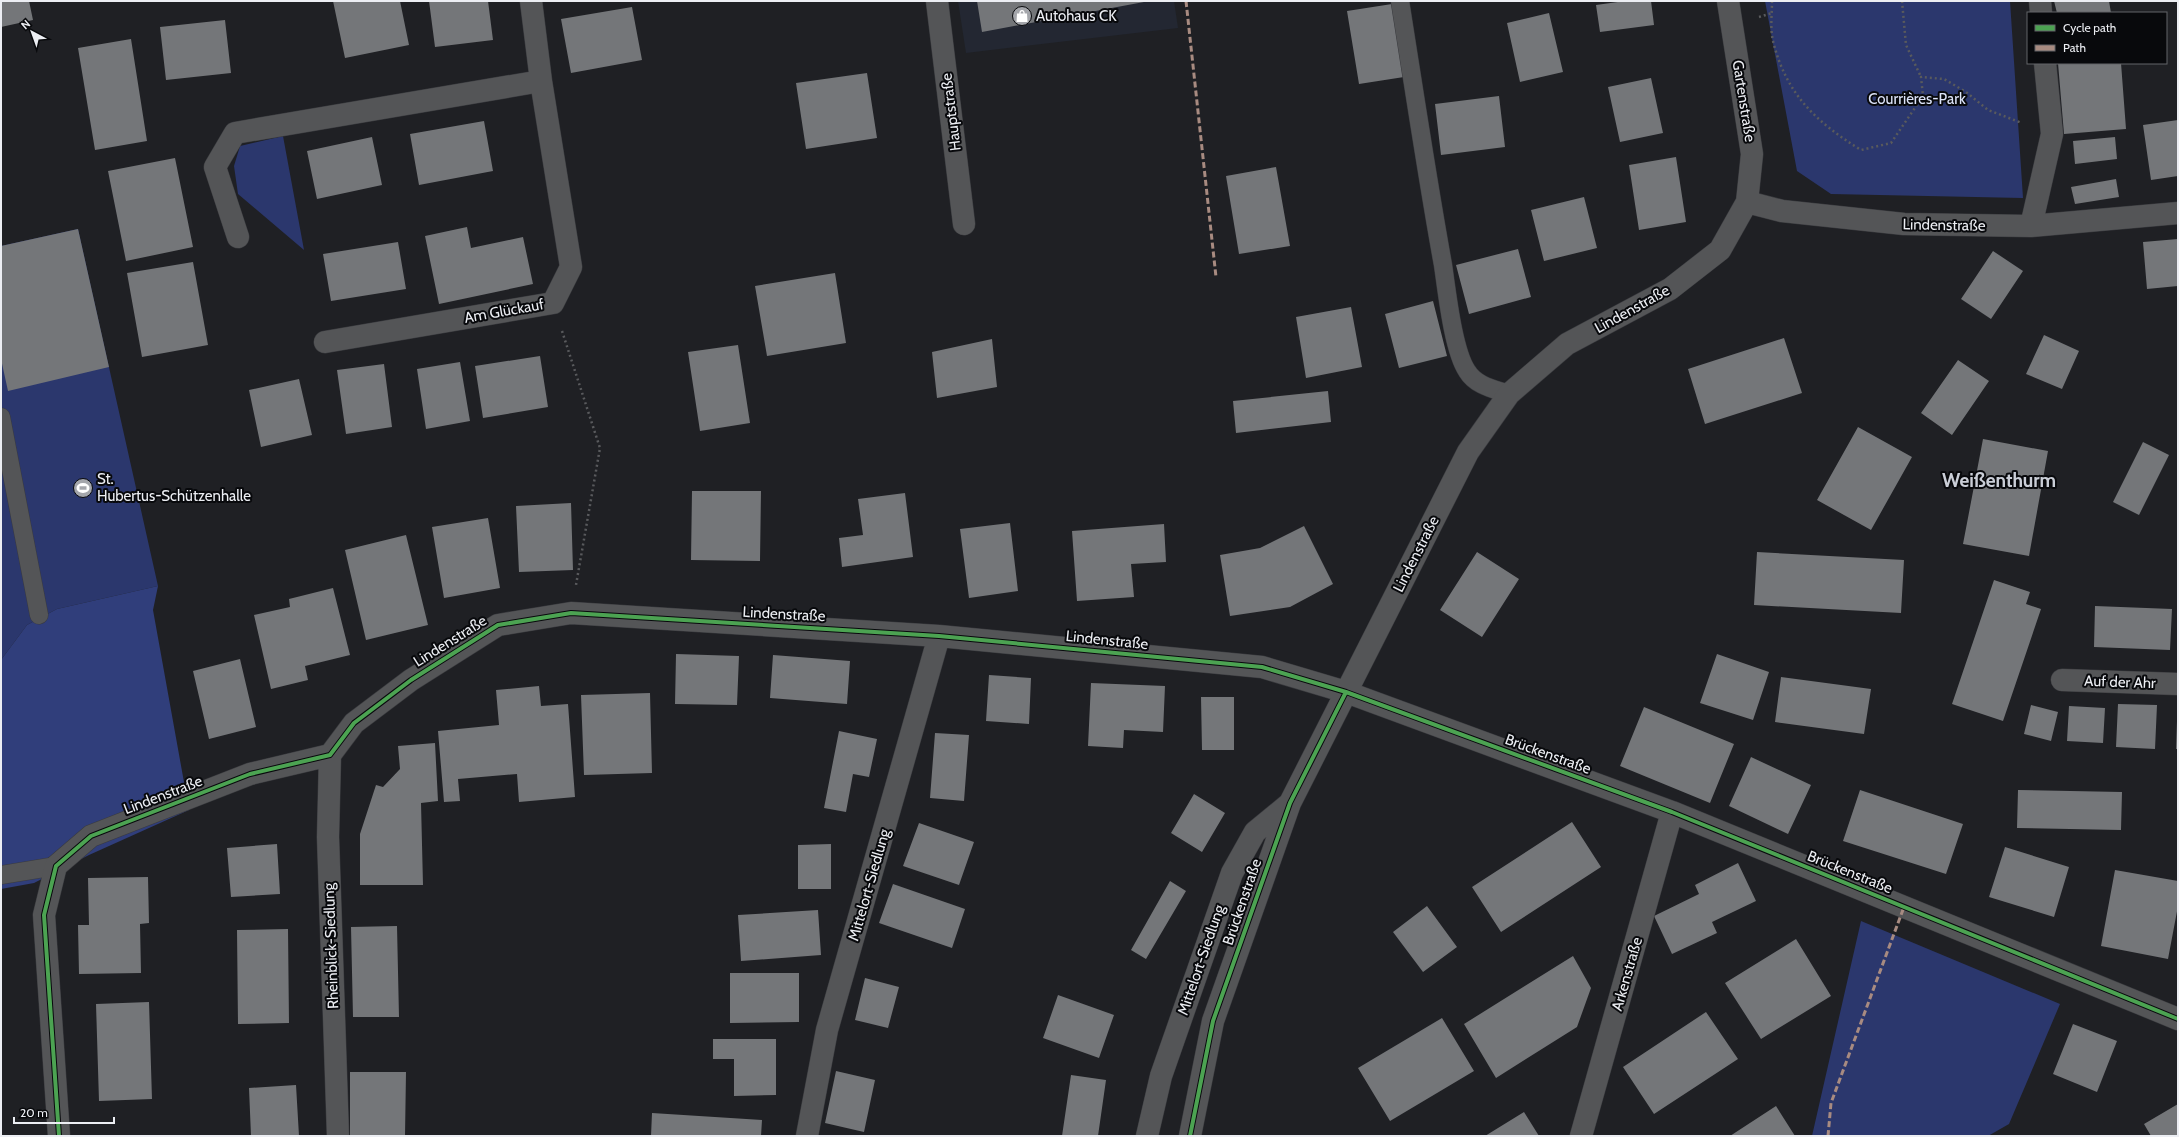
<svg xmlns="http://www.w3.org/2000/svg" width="2179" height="1137" font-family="Cabin,sans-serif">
<rect width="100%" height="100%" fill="#1f2024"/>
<path fill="#232732" d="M958,1H1174L1178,28L966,53Z"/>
<path fill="#2b376d" d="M1765,1H2010L2023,198L1831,194L1797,171Z
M283,136L304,250L238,194L234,166L240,146Z
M78,229L158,586L57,609L27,625L1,660V246Z
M1861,921L2060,1004L2009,1124L1988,1136H1812Z"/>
<path fill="#303e7b" d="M158,586L153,610L189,810L89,855L34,883L1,889V660L27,625L57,609Z"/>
<path fill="#747679" d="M1,1H29L33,20L1,27Z
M333,1H400L409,45L345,58Z
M429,1H488L493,40L435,47Z
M977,1H1144V2L982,32Z
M1625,1H1651L1654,25L1600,32L1596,5Z
M2054,1H2109L2111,13H2057Z
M1392,4L1404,77L1359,84L1347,11Z
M632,7L642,60L571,73L561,19Z
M1549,13L1563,72L1520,82L1507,23Z
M225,20L231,73L166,80L160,27Z
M131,39L147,141L95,150L78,48Z
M2058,63H2121L2126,129L2064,134Z
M867,73L877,138L806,149L796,83Z
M1651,78L1663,133L1620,142L1608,87Z
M1499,96L1505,147L1441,155L1435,104Z
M2178,120V176L2151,180L2143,125Z
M484,121L493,171L419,185L410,134Z
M372,137L382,185L317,199L307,151Z
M2115,137L2117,159L2075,164L2073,141Z
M1676,157L1686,222L1639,230L1629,165Z
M175,158L193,247L126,261L108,171Z
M1276,167L1290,246L1239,254L1226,176Z
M2116,179L2119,197L2075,204L2071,187Z
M1584,197L1597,248L1544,261L1531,210Z
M467,227L471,248L523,237L533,284L439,304L425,236Z
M78,229L109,367L8,391L1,359V246Z
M2178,239V286L2147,289L2143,242Z
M398,242L406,289L331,301L323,254Z
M1518,249L1531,297L1469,314L1456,265Z
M1993,251L2023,271L1991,319L1961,299Z
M193,262L208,345L142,357L127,273Z
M835,273L846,343L767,356L755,286Z
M1433,301L1447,356L1399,368L1385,314Z
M1351,307L1362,367L1306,378L1296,317Z
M2044,335L2079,351L2062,389L2026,374Z
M1784,338L1802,393L1705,424L1688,369Z
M992,339L997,387L937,398L932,352Z
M738,345L750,423L700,431L688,352Z
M540,356L548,407L483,418L475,366Z
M1958,360L1989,381L1952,435L1921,413Z
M460,362L470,421L426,429L417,369Z
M384,364L392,427L346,434L337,370Z
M299,379L312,435L261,447L249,390Z
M1328,391L1331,422L1236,433L1233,401Z
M1858,427L1912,457L1871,530L1817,500Z
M1983,439L2048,451L2029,556L1963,544Z
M2143,442L2169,455L2139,515L2113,502Z
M692,491H761L760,561L691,560Z
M905,493L913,557L842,567L839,538L863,535L858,499Z
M571,503L573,570L519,572L516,506Z
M488,518L500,588L444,598L432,527Z
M1010,523L1018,591L969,598L960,529Z
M1164,524L1166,562L1131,564L1134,597L1077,601L1072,531Z
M1304,526L1333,584L1290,607L1230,616L1220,555L1260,548Z
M406,535L428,625L366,640L345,550Z
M1477,552L1519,579L1482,637L1440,610Z
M1757,552L1904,560L1901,613L1754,605Z
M1994,580L2030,592L2026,604L2041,609L2003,721L1952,704Z
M333,588L350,655L305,666L308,680L271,689L254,615L290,607L289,599Z
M2095,606L2172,609L2170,650L2094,647Z
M676,654L739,656L737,705L675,704Z
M1717,654L1769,672L1753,720L1700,703Z
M773,655L850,661L847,704L770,698Z
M240,659L256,727L209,739L193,671Z
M989,675L1031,678L1029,724L986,721Z
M1781,677L1871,689L1864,734L1775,722Z
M1091,683L1165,686L1163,732L1124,730L1123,748L1088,746Z
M539,686L541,706L568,704L575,797L519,802L517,774L458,779L460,801L444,802L438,731L499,725L496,690Z
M650,693L652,773L584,775L581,695Z
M1201,697H1234V750H1202Z
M2118,704L2157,705L2155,749L2116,747Z
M2031,705L2058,712L2051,741L2024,734Z
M2069,706L2105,708L2103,743L2067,741Z
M1644,707L1734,744L1710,803L1620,766Z
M2177,721H2178V749H2176Z
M839,731L877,739L869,777L853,774L846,812L824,808Z
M935,733L969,735L964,801L930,798Z
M435,743L438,801L421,803L423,885H360V834L376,785L383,787L400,769L398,746Z
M1751,757L1811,785L1788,834L1729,806Z
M1860,790L1963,824L1946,874L1843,841Z
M2018,790L2122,792L2121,830L2017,828Z
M1194,794L1225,813L1202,852L1171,833Z
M1572,822L1601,867L1501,932L1472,887Z
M919,823L974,842L959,885L903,866Z
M277,844L280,894L231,897L227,848Z
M831,844V889H798V845Z
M2005,847L2069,867L2054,917L1989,897Z
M1738,863L1756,901L1712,922L1717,933L1672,954L1654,916L1699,894L1695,885Z
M2115,870L2178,881V906L2168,959L2101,946Z
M148,877L149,923L140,924L141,973L79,974L78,925H89L88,878Z
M1170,881L1186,891L1146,959L1131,950Z
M893,884L965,909L952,948L879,923Z
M1427,906L1457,947L1423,972L1393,932Z
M818,910L821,955L741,961L738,915Z
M397,926L399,1017H353L351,927Z
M288,929L289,1023L238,1024L237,930Z
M1796,939L1831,996L1761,1039L1725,983Z
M1573,956L1591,988L1577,1027L1496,1078L1464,1024Z
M730,973H799V1022L730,1023Z
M865,978L899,987L888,1028L855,1020Z
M1058,995L1114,1015L1099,1058L1043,1038Z
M149,1002L152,1099L99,1101L96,1004Z
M1706,1012L1738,1059L1654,1114L1623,1067Z
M1442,1018L1474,1071L1390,1121L1358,1068Z
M2073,1024L2117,1041L2097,1092L2053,1074Z
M713,1039H776V1095L734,1096V1059H713Z
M836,1071L875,1080L864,1132L825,1123Z
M350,1072H406L405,1136H350Z
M1071,1075L1106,1080L1098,1136H1062Z
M296,1085L299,1136H251L249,1088Z
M2178,1104V1136H2151L2144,1124Z
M1776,1106L1795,1136H1730Z
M1524,1112L1539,1136H1485Z
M652,1113L762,1120L761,1136H651Z"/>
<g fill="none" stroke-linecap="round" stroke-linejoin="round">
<g stroke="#3a3b3f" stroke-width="19">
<path id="service" d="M1400,1C1414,89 1427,177 1443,265C1447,292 1453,350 1467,371C1476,386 1494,389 1509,394
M1,417L39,615
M1,875L56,866"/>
</g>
<g stroke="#3a3b3f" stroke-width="23">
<path id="minor" d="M937,1L964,224
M2040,1L2041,13
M1747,202L1782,211L1904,224L2031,226L2178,213
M2031,226L2052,134L2045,63
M238,237L215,167L235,133L541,81L531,1
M325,342L553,303L571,267L541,81
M2062,680L2178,684
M330,755L328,837L338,1136
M59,1136L44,915L56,866L91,836L250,774L330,755L354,723L411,680L498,625L571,613L939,636L1262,667L1346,692L1672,812L2178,1019
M807,1136L827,1030L939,636
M1147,1136L1161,1076L1232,873L1255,832L1289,804
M1190,1136L1213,1021L1290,803L1468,452L1509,394L1567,344L1670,289L1720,250L1747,202L1752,154L1728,1
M1581,1136L1672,812"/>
</g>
<path stroke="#595a5d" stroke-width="2.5" stroke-dasharray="2 3" stroke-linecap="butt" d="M1772,1C1772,14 1770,29 1773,41C1786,94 1816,122 1861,150L1891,143L1923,96L1921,77L1944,79L1966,92L1988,110L2022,123
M1902,1L1906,45L1921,77
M1759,17L1772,13
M562,331L600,448L576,585"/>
<use href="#service" stroke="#545557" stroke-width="18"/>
<use href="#minor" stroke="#545557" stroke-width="22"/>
<path stroke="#a88b81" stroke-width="3" stroke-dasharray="6 3" stroke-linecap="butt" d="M1186,1L1216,277
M1828,1136L1831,1103L1904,907"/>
<g stroke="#08090c" stroke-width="6">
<path id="cycleway" d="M59,1136L44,915L56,866L91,836L250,774L330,755L354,723L411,680L498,625L571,613L939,636L1262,667L1346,692L1672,812L2178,1019
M1190,1136L1213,1021L1290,803L1346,692"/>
</g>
<use href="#cycleway" stroke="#4ca352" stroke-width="4"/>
</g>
<defs>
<g id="shop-disc" transform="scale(1)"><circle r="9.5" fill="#a4a6ab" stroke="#08090c"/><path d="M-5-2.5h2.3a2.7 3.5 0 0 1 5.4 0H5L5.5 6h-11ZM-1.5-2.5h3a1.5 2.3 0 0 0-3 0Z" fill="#fff"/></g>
<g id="stadium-disc" transform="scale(1)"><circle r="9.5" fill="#a4a6ab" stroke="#08090c"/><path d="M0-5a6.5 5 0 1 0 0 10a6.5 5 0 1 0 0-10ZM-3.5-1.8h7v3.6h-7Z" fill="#fff"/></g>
</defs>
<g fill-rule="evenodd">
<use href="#shop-disc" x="1022" y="16"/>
<use href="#stadium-disc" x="83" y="488"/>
</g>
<g text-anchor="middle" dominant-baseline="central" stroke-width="4" stroke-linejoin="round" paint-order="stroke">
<g font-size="15" fill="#eceef3" stroke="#08090c" text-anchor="start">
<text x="1036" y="16">Autohaus CK</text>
<text x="97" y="479">St.<tspan x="97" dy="17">Hubertus-Schützenhalle</tspan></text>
</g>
<g font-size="15" fill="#dde4f9" stroke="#08090c">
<text x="1917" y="99">Courrières-Park</text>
</g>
<g font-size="15" fill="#eceef3" stroke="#08090c">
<text transform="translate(1744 101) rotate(81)">Gartenstraße</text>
<text transform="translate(951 112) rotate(-97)">Hauptstraße</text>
<text transform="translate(1944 225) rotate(1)">Lindenstraße</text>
<text transform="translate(1632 309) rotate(-29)">Lindenstraße</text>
<text transform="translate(504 311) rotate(-10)">Am Glückauf</text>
<text transform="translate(1416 554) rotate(-63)">Lindenstraße</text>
<text transform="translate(784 614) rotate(3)">Lindenstraße</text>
<text transform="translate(1107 640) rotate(6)">Lindenstraße</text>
<text transform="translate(450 641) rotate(-32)">Lindenstraße</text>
<text transform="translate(2120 682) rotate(2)">Auf der Ahr</text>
<text transform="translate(1548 754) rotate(20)">Brückenstraße</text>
<text transform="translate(163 795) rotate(-21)">Lindenstraße</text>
<text transform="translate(1850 872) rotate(22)">Brückenstraße</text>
<text transform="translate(869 885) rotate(-74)">Mittelort-Siedlung</text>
<text transform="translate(1242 902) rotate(-71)">Brückenstraße</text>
<text transform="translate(331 946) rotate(-92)">Rheinblick-Siedlung</text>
<text transform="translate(1201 960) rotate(-71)">Mittelort-Siedlung</text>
<text transform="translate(1627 974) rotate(-74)">Arkenstraße</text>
</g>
<g font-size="19" font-weight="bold" fill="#caced7" stroke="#08090c">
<text x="1999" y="480">Weißenthurm</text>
</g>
</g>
<rect width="2179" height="1137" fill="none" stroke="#eceef3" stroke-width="4"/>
<rect x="2027" y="12" width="140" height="52" fill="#08090c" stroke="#636568"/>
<rect x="2035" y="25" width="20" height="6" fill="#4ca352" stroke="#636568"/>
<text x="2063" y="32" font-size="12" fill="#eceef3">Cycle path</text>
<rect x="2035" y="45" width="20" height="6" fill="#a88b81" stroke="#636568"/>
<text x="2063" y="52" font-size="12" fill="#eceef3">Path</text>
<g transform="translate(32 32) rotate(319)" stroke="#08090c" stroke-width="3" paint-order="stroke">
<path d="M0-3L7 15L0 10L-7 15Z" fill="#eceef3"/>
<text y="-6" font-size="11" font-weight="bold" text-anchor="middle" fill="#eceef3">N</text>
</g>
<path d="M14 1117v6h100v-6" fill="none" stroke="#eceef3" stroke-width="2"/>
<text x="20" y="1117" font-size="12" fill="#eceef3" stroke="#08090c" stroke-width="3" paint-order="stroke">20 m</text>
</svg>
